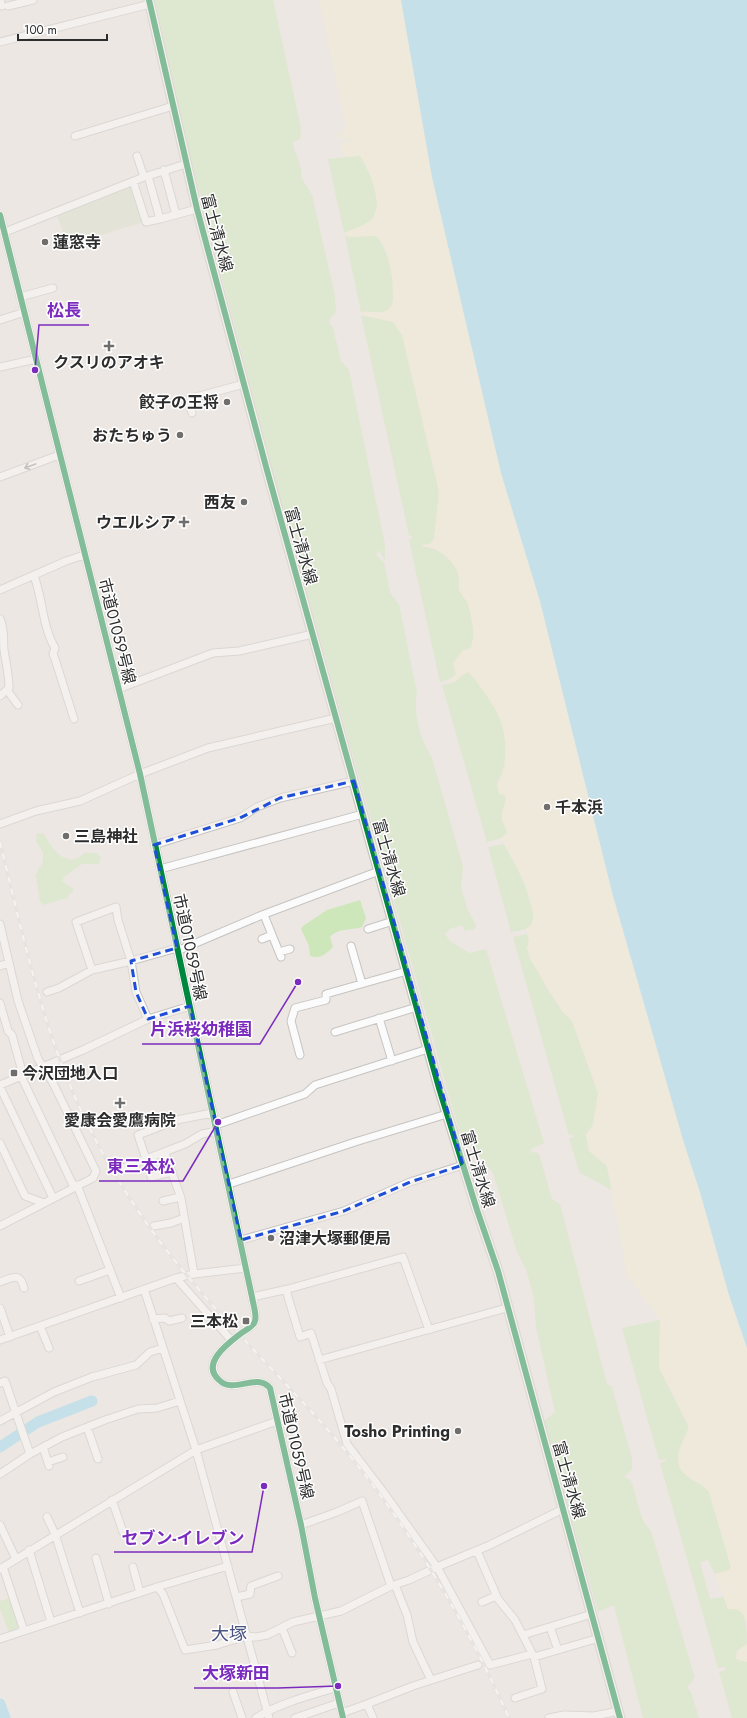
<svg xmlns="http://www.w3.org/2000/svg" width="747" height="1718" font-family="Jost,'Noto Sans JP',sans-serif">
<rect width="100%" height="100%" fill="#ece7e2"/>
<path fill="#cde7ba" d="M155,0H273L301,128L300,139L293,142C294,156 303,163 301,177L312,195L335,296L336,312L331,317L329,323L333,328L341,361L349,370L385,545V560L379,550L376,555L384,563L390,593L399,604L417,693C413,715 420,738 432,758L463,866L461,887L467,908L476,925L474,929L465,931L462,925L450,929L445,934L450,941L469,953L486,949L544,1143L531,1149L532,1153L536,1152L539,1154L552,1199L560,1204L607,1384L612,1387L632,1458V1469L625,1476L626,1478L630,1479C638,1496 637,1517 651,1531L695,1678L687,1687L691,1692L699,1718H643L614,1605L598,1612L544,1421L555,1412L536,1327L534,1298L526,1269L517,1252L493,1173L459,1131L277,487L192,164Z
M360,156C369,170 385,204 372,219C365,226 353,229 344,233L328,159Z
M373,235C388,239 401,301 388,310C382,314 369,311 361,312L345,236Z
M361,315L393,322L402,335L428,438L439,493L434,539L431,544L421,545L424,547C437,546 455,561 458,574C460,579 458,585 459,590C460,594 465,598 467,602C472,616 476,634 471,648L462,651C458,669 460,678 440,682L409,540L413,537L409,535Z
M469,672C490,699 509,722 505,758C504,767 503,773 498,781L506,799L502,812V821L507,828V834L501,838L487,842L442,685L455,682L464,673Z
M37,833L44,834C51,848 68,871 84,853H96L101,857L99,864H82L64,877L62,881L74,889L67,898L43,905L40,901L36,875L43,861V853L36,841Z
M504,844C512,859 541,908 531,925C528,930 517,931 511,932L488,847Z
M360,900L366,918L362,927C350,931 340,927 330,937L333,947C326,954 321,959 310,956L309,946L301,929L303,926L327,910Z
M527,934L529,941L527,948L546,987L562,1011L572,1021L598,1093L593,1125L586,1134L589,1151L607,1166L612,1190L580,1173L569,1139L574,1137L572,1134L569,1135L513,937Z
M660,1320L659,1368L688,1425V1429L678,1454L688,1477L707,1488L709,1492L731,1567L729,1570L715,1574L708,1560L700,1562L710,1599L724,1597L728,1609C731,1609 736,1608 739,1609C747,1613 747,1636 747,1644L737,1651L736,1658L738,1660L747,1662V1718H732L719,1672L726,1670L725,1667L718,1668L660,1463L666,1461L665,1459L659,1460L622,1328Z
M10,1598L19,1626L17,1629L9,1632L0,1609V1601Z"/>
<path fill="#f0ead0" d="M318,0H401L432,177L501,473L540,601L612,892L684,1143L700,1192L729,1295L747,1348V1622C741,1611 742,1609 728,1609L715,1574L729,1570L731,1567L709,1492C705,1486 697,1483 691,1479C668,1465 681,1447 688,1429V1425L659,1368L660,1320L627,1275L607,1166L589,1151L586,1134L593,1125L598,1093L572,1021L562,1011L530,959L527,948L529,941L526,929L531,925L534,916L524,881L501,838L507,834C507,828 503,824 502,819C501,811 505,806 506,799L504,795L499,794L497,786C498,781 502,777 503,772C505,768 505,762 505,757C509,722 490,698 469,672C461,674 457,681 447,684V681L453,678L456,674L453,663L462,651L471,648C476,634 472,616 467,602C465,598 460,594 459,589C458,585 460,579 458,574C455,561 437,546 424,547L421,545L430,544L434,539L439,492L402,335L393,322L361,315V312C372,311 387,316 393,304C393,283 393,252 376,236L348,237L344,233C353,229 365,226 372,219C385,204 369,170 360,156L344,157L340,144L350,141L349,138L339,140L338,134L344,133L345,120L328,46L326,26Z
M747,1644V1662L738,1660L736,1658L737,1651Z"/>
<path fill="#d8dfca" d="M132,185L144,222L68,245L56,214Z"/>
<path fill="#94d7ef" d="M401,0H747V1348L729,1295L700,1192L684,1143L612,892L540,601L501,473L432,177Z"/>
<g fill="none" stroke-linecap="round" stroke-linejoin="round">
<path stroke="#94d7ef" stroke-width="11" d="M0,1447L38,1422L92,1401
M0,1704L5,1718"/>
<g stroke="#c5c4c3" stroke-width="9">
<path id="minor" d="M0,0L2,6
M8,6L33,0
M0,42L150,4
M75,136L173,106
M137,156L144,177
M164,170L176,215
M148,176L160,219L197,209
M133,181L146,222L160,219
M0,215L140,774L252,1297C253,1304 257,1315 255,1321C254,1327 243,1331 239,1335C226,1345 201,1364 219,1380C234,1395 256,1372 270,1388L301,1525L315,1598L343,1718
M5,232L144,177L186,164
M20,297L53,288
M0,320L25,312
M0,367L36,359
M192,413L189,403L192,398L244,384
M0,477L59,455
M34,576C43,599 42,626 55,648L53,654L55,659L74,719
M0,590L66,561L84,555
M0,619C5,629 3,640 4,650C6,663 9,675 9,688L0,696
M118,689L213,653L239,651L313,634
M7,690L18,705
M0,824L36,811L80,801L140,774L208,748L336,718
M154,845L240,818L257,807L280,798L354,781
M160,869L363,814
M264,915L281,957
M0,924L18,1001L38,1059L53,1083L96,1171L93,1178L0,1226
M368,929L393,921
M262,939L272,935
M351,946L362,984
M177,951L262,915L379,871
M279,952L290,949
M0,966L9,963
M92,970L76,922L116,907L118,920L131,961L136,992L148,1019
M47,992L59,988L92,970L131,961L177,948
M0,1003L8,1031L12,1035L23,1075
M379,1018L392,1061
M335,1032L417,1007
M300,1055L291,1021L295,1008L326,1000V994L407,971
M21,1076L74,1187
M0,1085L83,1050L148,1019L190,1006
M0,1087L53,1198
M216,1125L305,1094L315,1085L428,1049
M0,1143L25,1196L44,1203
M165,1153L181,1198L194,1274L246,1268
M146,1159L185,1144L202,1134L217,1131
M118,1170L146,1159L138,1135L177,1120L212,1113
M151,1177L172,1172
M229,1184L355,1142L447,1114
M77,1185L121,1298
M163,1201L180,1197
M154,1226L171,1223L184,1218
M241,1240L344,1211L410,1182L463,1165
M176,1278L194,1274
M79,1281L110,1270
M0,1282C12,1278 20,1271 24,1288
M144,1289L196,1450L269,1718
M286,1290L300,1337L311,1333L327,1383L331,1389L347,1444L382,1490L437,1567L490,1665L532,1654
M252,1297L288,1289L403,1257L429,1330
M0,1308L10,1337
M153,1319L165,1318L169,1321L182,1318
M40,1326L49,1348
M0,1340L176,1278L232,1341
M319,1360L503,1309
M0,1383L5,1381L30,1454
M0,1421L54,1392L92,1377L136,1365L150,1352L163,1348
M87,1427L98,1459
M43,1447L49,1466
M48,1462L63,1457
M0,1474L30,1454L62,1437L105,1420L138,1409L157,1408L180,1401
M112,1500L123,1532
M47,1517L55,1534L80,1613
M0,1525L16,1559
M301,1525L337,1512L362,1501L391,1586
M29,1550L51,1622
M477,1551L498,1599L515,1620L534,1657L542,1689L515,1698
M96,1558L109,1604
M3,1567L24,1631
M133,1567L140,1593
M0,1569L196,1450L277,1421
M395,1585L407,1615L413,1642L431,1680
M157,1587L163,1594L185,1650L217,1645L247,1636L256,1637L267,1635L293,1622L341,1611L391,1586L409,1580L437,1567L490,1545L563,1509
M237,1597L250,1594L251,1586L278,1576
M482,1602L496,1596
M550,1627L558,1650
M282,1628L292,1653
M523,1635L592,1614
M0,1639L157,1587L228,1566
M534,1657L599,1638
M233,1692L242,1718
M367,1704L373,1718
M342,1713L367,1704L413,1686L478,1665
M256,1718C280,1703 308,1696 335,1688
M295,1718L339,1703
M549,1718L564,1715L594,1716L619,1711"/>
</g>
<g stroke="#c6c4c3" stroke-width="11">
<path id="major" d="M149,0L197,209L268,474L439,1088L477,1210L498,1271L620,1718"/>
</g>
<use href="#minor" stroke="#fcfbfb" stroke-width="7"/>
<use href="#major" stroke="#e9e4d4" stroke-width="9"/>
<g stroke="#dedee0" stroke-width="3.5">
<path id="rail" d="M0,842C13,895 25,949 41,1002C61,1073 92,1142 133,1203C190,1291 267,1360 335,1438C407,1523 464,1617 509,1718"/>
</g>
<use href="#rail" stroke="#fff" stroke-width="2" stroke-dasharray="6" stroke-linecap="butt"/>
<g stroke="#fff" stroke-width="8">
<path id="cycleway" d="M149,0L197,209L268,474L439,1088L477,1210L498,1271L620,1718
M0,215L140,774L252,1297C253,1304 257,1315 255,1321C254,1327 243,1331 239,1335C226,1345 201,1364 219,1380C234,1395 256,1372 270,1388L301,1525L315,1598L343,1718"/>
</g>
<use href="#cycleway" stroke="#00873e" stroke-width="6"/>
</g>
<defs><path id="oneway-shaft" d="M-6 0H5M1.5-3L5.5 0L1.5 3" fill="none" stroke-width="1.6" stroke-linecap="round" stroke-linejoin="round"/></defs>
<use stroke="#949494" href="#oneway-shaft" transform="translate(30 466) rotate(160)"/>
<path d="M0 0H747V1718H0ZM354,781L463,1165L410,1182L344,1211L241,1240L190,1006L148,1019L136,992L131,961L177,948L154,845L240,818L280,798Z" fill="#ece7e2" fill-opacity=".55" fill-rule="evenodd"/>
<path fill="none" stroke="#1d4ed8" stroke-width="3" stroke-dasharray="8 5" stroke-linejoin="round" d="M354,781L463,1165L410,1182L344,1211L241,1240L190,1006L148,1019L136,992L131,961L177,948L154,845L240,818L280,798Z"/>
<g fill="#706e6c" stroke="#fff" stroke-width="1.5">
<circle cx="45" cy="242" r="4"/>
<path d="M107 340h4v4h4v4h-4v4h-4v-4h-4v-4h4z"/>
<circle cx="227" cy="402" r="4"/>
<circle cx="180" cy="435" r="4"/>
<circle cx="244" cy="502" r="4"/>
<path d="M182 516h4v4h4v4h-4v4h-4v-4h-4v-4h4z"/>
<circle cx="547" cy="807" r="4"/>
<circle cx="66" cy="836" r="4"/>
<rect x="10" y="1069" width="8" height="8" rx="2"/>
<path d="M118 1097h4v4h4v4h-4v4h-4v-4h-4v-4h4z"/>
<circle cx="271" cy="1238" r="4"/>
<rect x="242" y="1317" width="8" height="8" rx="2"/>
<circle cx="458" cy="1431" r="4"/>
</g>
<g text-anchor="middle" dominant-baseline="central" stroke-width="3" stroke-linejoin="round" paint-order="stroke">
<g font-size="16" fill="#2d2d2d" stroke="#fff">
<text transform="translate(217 233) rotate(75)">富士清水線</text>
<text transform="translate(301 546) rotate(74)">富士清水線</text>
<text transform="translate(117 631) rotate(76)">市道01059号線</text>
<text transform="translate(389 858) rotate(74)">富士清水線</text>
<text transform="translate(190 947) rotate(78)">市道01059号線</text>
<text transform="translate(478 1169) rotate(73)">富士清水線</text>
<text transform="translate(296 1446) rotate(77)">市道01059号線</text>
<text transform="translate(569 1480) rotate(74)">富士清水線</text>
</g>
<g font-size="16" font-weight="bold" fill="#2d2d2d" stroke="#fff" text-anchor="end">
<text x="53" y="242" text-anchor="start">蓮窓寺</text>
<text x="109" y="362" text-anchor="middle">クスリのアオキ</text>
<text x="219" y="402">餃子の王将</text>
<text x="172" y="435">おたちゅう</text>
<text x="236" y="502">西友</text>
<text x="176" y="522">ウエルシア</text>
<text x="555" y="807" text-anchor="start">千本浜</text>
<text x="74" y="836" text-anchor="start">三島神社</text>
<text x="22" y="1073" text-anchor="start">今沢団地入口</text>
<text x="120" y="1120" text-anchor="middle">愛康会愛鷹病院</text>
<text x="279" y="1238" text-anchor="start">沼津大塚郵便局</text>
<text x="238" y="1321">三本松</text>
<text x="450" y="1431">Tosho Printing</text>
</g>
<g font-size="18" fill="#4b5481" stroke="#fff">
<text x="229" y="1634">大塚</text>
</g>
</g>
<path fill="none" stroke="#7b2cbf" stroke-width="1.5" d="M35 370L39 325H89M298 982L260 1044H142M218 1122L183 1181H99M264 1486L252 1552H114M338 1686L278 1688H194"/>
<g fill="#7b2cbf" stroke="#fff" stroke-width="1.5">
<circle cx="35" cy="370" r="4"/>
<circle cx="298" cy="982" r="4"/>
<circle cx="218" cy="1122" r="4"/>
<circle cx="264" cy="1486" r="4"/>
<circle cx="338" cy="1686" r="4"/>
</g>
<g font-size="17" text-anchor="middle" font-weight="bold" fill="#7b2cbf" stroke="#fff" stroke-width="3" stroke-linejoin="round" paint-order="stroke">
<text x="64" y="316">松長</text>
<text x="201" y="1035">片浜桜幼稚園</text>
<text x="141" y="1172">東三本松</text>
<text x="183" y="1544">セブン-イレブン</text>
<text x="236" y="1679">大塚新田</text>
</g>
<path d="M18 34v6h89v-6" fill="none" stroke="#2d2d2d" stroke-width="2"/>
<text x="24" y="34" font-size="12" fill="#2d2d2d" stroke="#ffffff" stroke-width="3" paint-order="stroke">100 m</text>
</svg>
